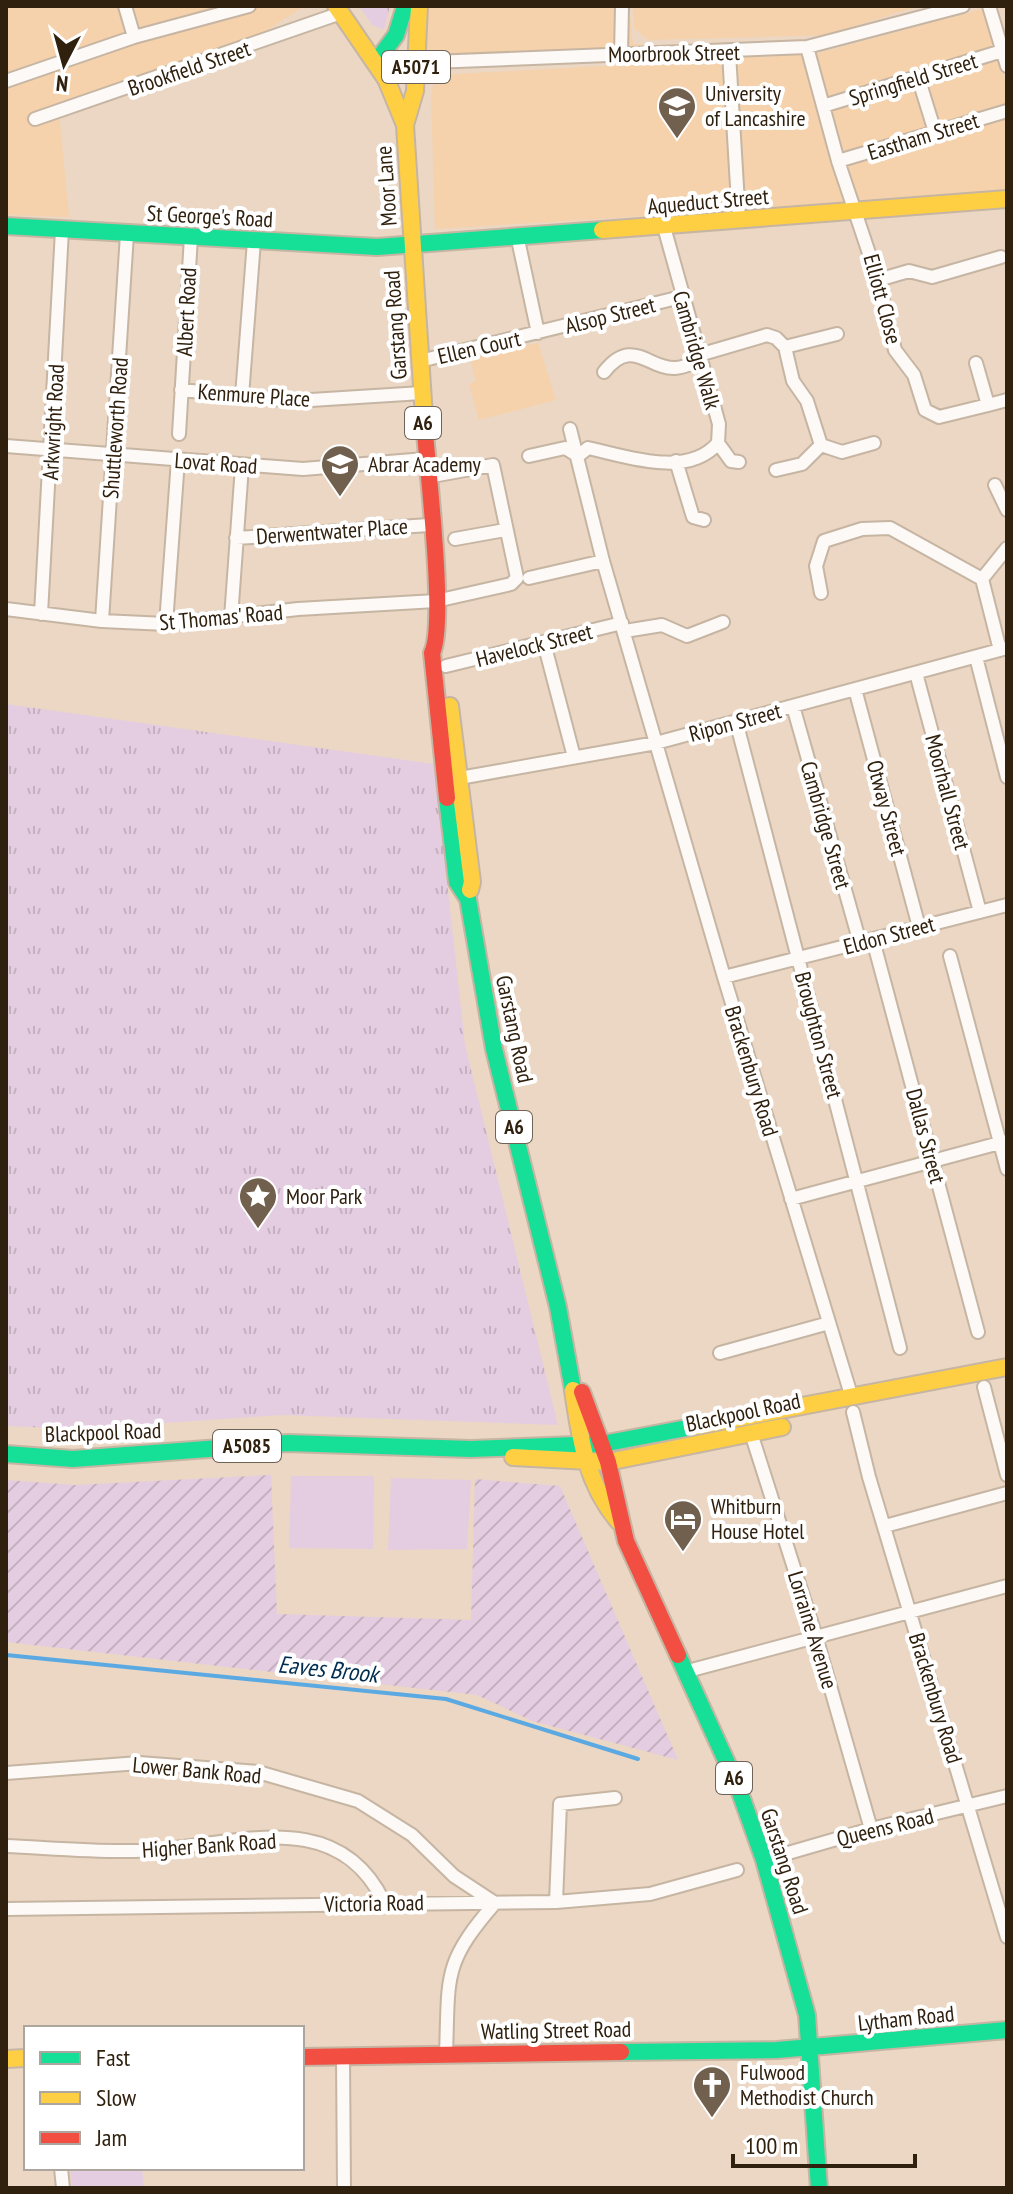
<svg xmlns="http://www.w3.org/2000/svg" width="1013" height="2194" font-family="'PT Sans Narrow',sans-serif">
<defs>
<pattern id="park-tufts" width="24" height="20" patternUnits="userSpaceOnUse" patternTransform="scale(2)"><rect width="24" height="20" fill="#e5cde1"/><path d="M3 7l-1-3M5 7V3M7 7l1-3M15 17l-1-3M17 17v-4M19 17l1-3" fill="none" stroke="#c5b0c0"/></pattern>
<pattern id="garden-furrows" width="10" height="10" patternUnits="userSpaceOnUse" patternTransform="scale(2)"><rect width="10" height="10" fill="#e5cde1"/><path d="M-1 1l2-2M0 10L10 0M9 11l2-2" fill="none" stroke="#c5b0c0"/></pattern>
</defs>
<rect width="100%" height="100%" fill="#ebd7c3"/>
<path fill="#f5d2ab" d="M6,6H304L211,67L59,112L69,217L6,215Z
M426,6H629L633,44L659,45L658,62L815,54L982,9L1007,87V194L435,229L431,93L436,75L623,65V60L425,61Z
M633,6H919L835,32V35L648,40L634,28Z
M538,343L556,400L479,420L469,384L476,381L470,359Z"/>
<path fill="#e5cde1" d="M291,1476H374L373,1549L289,1548Z
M391,1478L471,1480L467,1549L388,1550Z
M70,2168H142L144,2188H72Z"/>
<path fill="url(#park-tufts)" d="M359,6H390L384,30L372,25Z
M6,704L434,764L465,1045L558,1425L281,1415L75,1429L6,1426Z"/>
<path fill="url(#garden-furrows)" d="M271,1475L277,1614L471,1620L475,1479L560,1486L678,1760L532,1721L477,1695L6,1642V1480L75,1485Z"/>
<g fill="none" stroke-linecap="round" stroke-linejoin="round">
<path stroke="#5ba9e2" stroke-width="4" d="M6,1655L446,1699L638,1759"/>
<g stroke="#c6b5a3" stroke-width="16">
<path id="street" d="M125,6L134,37
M989,6L1007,66
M807,47L838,161L878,280L895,350L914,375L925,410L939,417L988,405L976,363
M729,53L739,220
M621,54L622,6
M381,70L432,62L807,47L963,6
M918,77L935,132
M6,81L134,37L249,6
M823,106L1002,51
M35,119L341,13
M838,161L1007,111
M664,227L719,424L718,443L731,461L739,462
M517,235L538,333
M878,280L909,271L932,277L1001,257
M785,347L837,334
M699,355L767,335L776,338L785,347L793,381L807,401L821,445
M420,361L681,297
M604,372C632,336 648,369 675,368C683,368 693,363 701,360
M181,390L295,401L422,393
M242,396L254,241
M988,405L1007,400
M570,429L603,561L724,977L852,1398
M179,434L191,237
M6,446L303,469L425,459
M529,456L565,448L578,456L588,448C626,456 687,479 718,443
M676,461L693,517L704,520
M776,470L802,464L821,445L842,452L874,443
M995,485L1007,510
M236,538L429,525
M455,539L505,530
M529,578L603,561
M982,579L1007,548
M821,593L816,566L824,541L862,529L890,528L982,579L1000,650
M6,609L102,621L166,624L298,609L436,601L511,584L517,578L493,465L427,477
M41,614L62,230
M231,618L242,466
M102,621L127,234
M166,624L178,460
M625,631L662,625L687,636L723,622
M544,643L574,757
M976,657L1007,777
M446,666L622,623
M916,673L980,912
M855,689L919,927
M793,706L860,943
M736,721L900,1348
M454,779L656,743L1007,648
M873,940L978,1332
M950,956L1007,1169
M724,977L1007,905
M791,1199L1007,1141
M720,1353L829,1323
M984,1387L1007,1475
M853,1412L869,1477L1007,1937
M751,1433L816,1637L871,1829
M885,1526L1007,1493
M684,1672L1007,1586
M6,1773L139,1763L258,1772L358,1801L412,1835L454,1876L495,1903C442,1964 449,1976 446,2054
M6,1846C49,1848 92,1852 135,1851C223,1850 334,1799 384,1902
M764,1860L871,1829L1007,1796
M556,1902L560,1804L615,1798
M6,1909L556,1902L650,1894L737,1870
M343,2057L344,2188
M61,2168L63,2188"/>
</g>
<g stroke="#c6b5a3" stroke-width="20">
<path id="fast" d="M376,62L396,35L405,6
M6,226L377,247L602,230
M447,798L457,882L468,899L494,1049L558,1307L573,1390
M6,1454L73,1459L288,1443L471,1449L602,1444L692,1427
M678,1655L738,1787L764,1860L807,2015L819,2188
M621,2052L777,2050L1007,2030"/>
</g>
<g stroke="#c6b5a3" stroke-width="20">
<path id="slow" d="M336,6L386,79L405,125L425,432
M405,125L415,91L419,6
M602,230L1007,199
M450,706L472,882L470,890
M573,1390C580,1438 586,1484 619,1522
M692,1427L1007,1367
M513,1457L608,1462L782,1427
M6,2059L26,2058"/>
</g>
<g stroke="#c6b5a3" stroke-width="20">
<path id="jam" d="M425,432C428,474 446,623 432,653L447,798
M582,1392L608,1462L626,1541L678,1655
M302,2057L621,2052"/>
</g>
<use href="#street" stroke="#fcf9f6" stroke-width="12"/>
<use href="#fast" stroke="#16e098" stroke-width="16"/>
<use href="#slow" stroke="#ffcf43" stroke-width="16"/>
<use href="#jam" stroke="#f24e42" stroke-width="16"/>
</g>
<defs>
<g id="university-pin" transform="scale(2)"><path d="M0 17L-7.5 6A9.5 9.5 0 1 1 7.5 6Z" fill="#71604d" stroke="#fff"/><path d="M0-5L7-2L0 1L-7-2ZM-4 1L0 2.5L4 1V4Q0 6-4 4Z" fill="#fff"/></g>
<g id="school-pin" transform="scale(2)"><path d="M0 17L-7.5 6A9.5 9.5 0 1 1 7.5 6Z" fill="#71604d" stroke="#fff"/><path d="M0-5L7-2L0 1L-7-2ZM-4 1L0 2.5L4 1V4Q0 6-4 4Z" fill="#fff"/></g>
<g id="sight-pin" transform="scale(2)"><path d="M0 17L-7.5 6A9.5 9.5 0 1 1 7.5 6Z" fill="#71604d" stroke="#fff"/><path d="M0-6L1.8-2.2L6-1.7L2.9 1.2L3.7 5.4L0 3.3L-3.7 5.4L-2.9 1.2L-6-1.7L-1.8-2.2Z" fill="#fff"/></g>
<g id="hotel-pin" transform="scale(2)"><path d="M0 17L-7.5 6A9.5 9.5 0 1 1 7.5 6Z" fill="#71604d" stroke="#fff"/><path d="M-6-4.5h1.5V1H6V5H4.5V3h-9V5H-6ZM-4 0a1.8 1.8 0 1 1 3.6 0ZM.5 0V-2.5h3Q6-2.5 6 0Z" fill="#fff"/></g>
<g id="church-pin" transform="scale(2)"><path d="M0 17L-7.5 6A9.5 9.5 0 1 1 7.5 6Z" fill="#71604d" stroke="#fff"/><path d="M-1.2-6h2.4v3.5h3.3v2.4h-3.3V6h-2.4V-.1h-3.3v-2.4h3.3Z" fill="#fff"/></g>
</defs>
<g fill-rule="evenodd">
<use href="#university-pin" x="677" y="106"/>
<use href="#school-pin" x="340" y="464"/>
<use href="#sight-pin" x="258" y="1196"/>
<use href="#hotel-pin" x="683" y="1519"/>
<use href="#church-pin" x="712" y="2085"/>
</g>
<g text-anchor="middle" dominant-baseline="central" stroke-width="8" stroke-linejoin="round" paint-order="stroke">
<g fill="#fff" stroke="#6e6356" stroke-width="2">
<rect x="382" y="51" width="68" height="32" rx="6"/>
<rect x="405" y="407" width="36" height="32" rx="6"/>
<rect x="496" y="1111" width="36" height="32" rx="6"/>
<rect x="213" y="1430" width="68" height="32" rx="6"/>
<rect x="716" y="1762" width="36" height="32" rx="6"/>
</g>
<g font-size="20" font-weight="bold" fill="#30200e">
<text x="416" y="67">A5071</text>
<text x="423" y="423">A6</text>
<text x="514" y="1127">A6</text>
<text x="247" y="1446">A5085</text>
<text x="734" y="1778">A6</text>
</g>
<g font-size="22" fill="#30200e" stroke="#fff">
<text transform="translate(674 53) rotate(-1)">Moorbrook Street</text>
<text transform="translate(189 68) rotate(-19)">Brookfield Street</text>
<text transform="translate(913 79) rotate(-17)">Springfield Street</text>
<text transform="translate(923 136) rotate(-17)">Eastham Street</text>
<text transform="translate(386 186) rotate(-94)">Moor Lane</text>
<text transform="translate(708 201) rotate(-5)">Aqueduct Street</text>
<text transform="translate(210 216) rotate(3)">St George's Road</text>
<text transform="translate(883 299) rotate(75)">Elliott Close</text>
<text transform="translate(186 312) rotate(-87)">Albert Road</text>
<text transform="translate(610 315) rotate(-14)">Alsop Street</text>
<text transform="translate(395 325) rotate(-94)">Garstang Road</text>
<text transform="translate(479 347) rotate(-13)">Ellen Court</text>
<text transform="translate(697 350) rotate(74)">Cambridge Walk</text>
<text transform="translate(254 395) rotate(4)">Kenmure Place</text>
<text transform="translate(53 422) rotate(-87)">Arkwright Road</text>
<text transform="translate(115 428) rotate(-86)">Shuttleworth Road</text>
<text transform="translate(216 463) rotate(4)">Lovat Road</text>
<text transform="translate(332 531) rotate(-4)">Derwentwater Place</text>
<text transform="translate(221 617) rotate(-5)">St Thomas' Road</text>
<text transform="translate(534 645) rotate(-14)">Havelock Street</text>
<text transform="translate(735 722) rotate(-15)">Ripon Street</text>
<text transform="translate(948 792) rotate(75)">Moorhall Street</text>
<text transform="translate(887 808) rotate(75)">Otway Street</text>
<text transform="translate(826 825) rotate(74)">Cambridge Street</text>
<text transform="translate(889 935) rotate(-15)">Eldon Street</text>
<text transform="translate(515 1029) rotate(78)">Garstang Road</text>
<text transform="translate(819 1035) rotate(75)">Broughton Street</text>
<text transform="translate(752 1071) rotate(73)">Brackenbury Road</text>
<text transform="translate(926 1136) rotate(75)">Dallas Street</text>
<text transform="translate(743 1412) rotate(-12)">Blackpool Road</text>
<text transform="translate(103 1432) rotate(-2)">Blackpool Road</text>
<text transform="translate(813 1630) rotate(73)">Lorraine Avenue</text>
<text transform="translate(936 1698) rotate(73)">Brackenbury Road</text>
<text transform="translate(197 1770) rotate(5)">Lower Bank Road</text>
<text transform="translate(885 1827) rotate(-14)">Queens Road</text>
<text transform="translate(209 1845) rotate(-4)">Higher Bank Road</text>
<text transform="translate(785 1861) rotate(72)">Garstang Road</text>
<text transform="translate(374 1903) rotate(-1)">Victoria Road</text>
<text transform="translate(906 2018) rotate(-6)">Lytham Road</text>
<text transform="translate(556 2030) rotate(-1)">Watling Street Road</text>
</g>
<g font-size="22" fill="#30200e" stroke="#fff" text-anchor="start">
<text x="705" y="93">University<tspan x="705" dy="25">of Lancashire</tspan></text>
<text x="368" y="464">Abrar Academy</text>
<text x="286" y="1196">Moor Park</text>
<text x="711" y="1506">Whitburn<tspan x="711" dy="25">House Hotel</tspan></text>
<text x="740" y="2072">Fulwood<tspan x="740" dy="25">Methodist Church</tspan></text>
</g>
<g font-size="24" font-style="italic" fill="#002d50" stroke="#fff">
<text transform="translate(328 1669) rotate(6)">Eaves Brook</text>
</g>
</g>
<rect width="1013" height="2194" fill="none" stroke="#30200e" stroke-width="16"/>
<rect x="24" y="2026" width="280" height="144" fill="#ffffff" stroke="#aca69f" stroke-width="2"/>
<rect x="40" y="2052" width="40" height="12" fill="#16e098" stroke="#aca69f" stroke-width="2"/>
<text x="96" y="2066" font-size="24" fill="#30200e">Fast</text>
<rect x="40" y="2092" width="40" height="12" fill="#ffcf43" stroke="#aca69f" stroke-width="2"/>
<text x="96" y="2106" font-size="24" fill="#30200e">Slow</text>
<rect x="40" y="2132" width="40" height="12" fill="#f24e42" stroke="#aca69f" stroke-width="2"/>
<text x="96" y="2146" font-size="24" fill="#30200e">Jam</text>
<g transform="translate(64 64) rotate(186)" stroke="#ffffff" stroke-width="6" paint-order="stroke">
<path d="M0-6L14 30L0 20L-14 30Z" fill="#30200e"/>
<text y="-12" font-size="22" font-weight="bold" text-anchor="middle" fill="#30200e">N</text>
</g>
<path d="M733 2154v12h182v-12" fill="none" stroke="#30200e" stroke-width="4"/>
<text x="745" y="2154" font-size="24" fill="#30200e" stroke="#ffffff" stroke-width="6" paint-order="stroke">100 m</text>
</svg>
